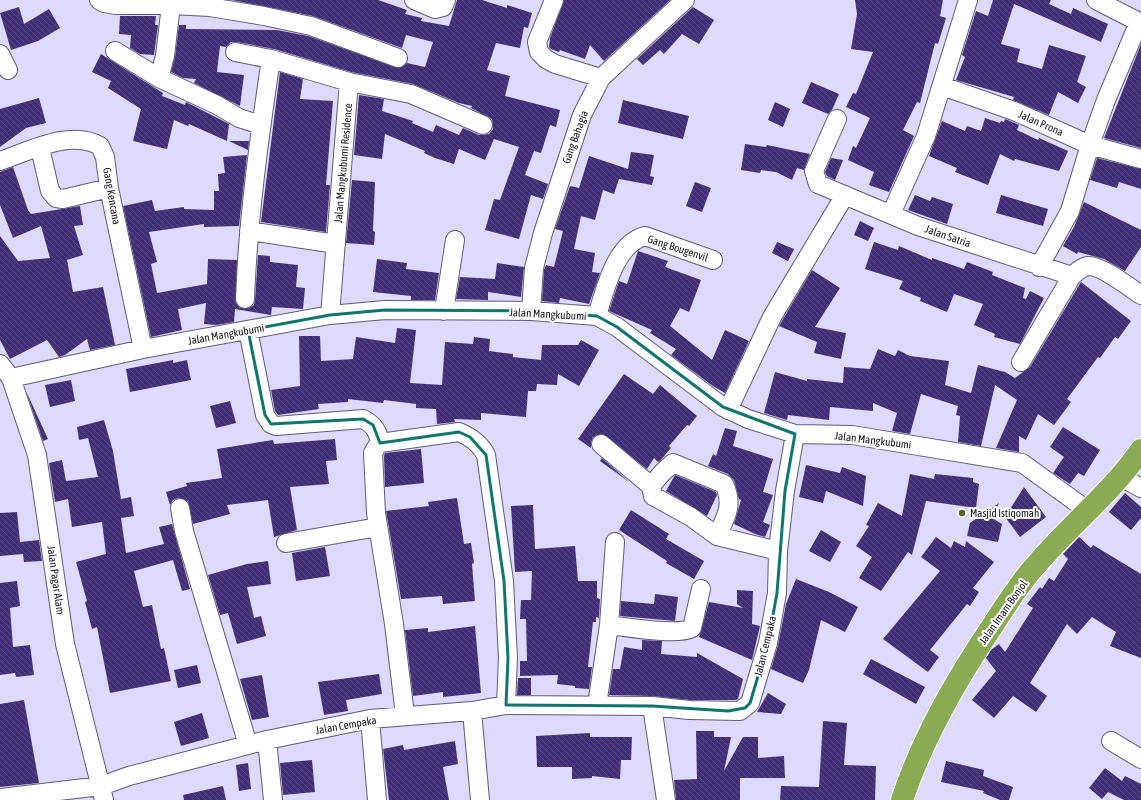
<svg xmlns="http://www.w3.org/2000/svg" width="1141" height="800" font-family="'Asap Condensed',sans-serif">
<defs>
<pattern id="building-back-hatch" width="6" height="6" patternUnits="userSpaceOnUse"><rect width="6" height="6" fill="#412e76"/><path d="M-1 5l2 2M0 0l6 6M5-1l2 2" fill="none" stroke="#594a84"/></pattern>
</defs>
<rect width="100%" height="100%" fill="#dedafd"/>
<path fill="url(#building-back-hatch)" d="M232,0H378L407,10L405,14L422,18L421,21L449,26L457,0H482L507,8V5L532,13L528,28L524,27L520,48L496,43L487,70L510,76L505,96L560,110L556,127L550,125L541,153L534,151L525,175L548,184L543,199L531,195L519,239L485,230L494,199L500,200L519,147L494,139L485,160L459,149L454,164L435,158L424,153L425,151L385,134L382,159L354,155L359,95L384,99L382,111L413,121L412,123L433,132L436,125L459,135L463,128L479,135L489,134L493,129L492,119L471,108L472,106L459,103L413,84L351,72L274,49L237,42H231L226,47L220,46L217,72L244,75L240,106L194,83L196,79L183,78L171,72L175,57L179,25H186V29L277,30L308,36L399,68L407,63L425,67L433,42L406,35L402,48L313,16Z
M564,0H670L604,61L590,45L585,59L560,50L559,52L551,49L549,47L550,38Z
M855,0H943L940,16L946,18L938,44L935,43L920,103L917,102L903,130L914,136L889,192L869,185L874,172L848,160L853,146L856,148L870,118L846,107L853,93L856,94L873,52L851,49L857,14Z
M993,0H1051L1049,4L1071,14L1073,8L1108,24L1101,42L1014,4L1001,44L1020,49L1017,62L1042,69L1049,45L1086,56L1077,82L1086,87L1078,103L1058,92L1049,115L1013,100L1014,97L956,80L965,57L962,55L976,11L988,16Z
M19,7L24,24L49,9L60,28L38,41L11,50L0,13Z
M693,7L714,20L699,44L682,34L664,54L660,50L643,65L637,59Z
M120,16H156L155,25H158L154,55L140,54L130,48L131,35L119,34Z
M1141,44V148L1104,138Z
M101,54L163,93L162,96L185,105L186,102L229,124L227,141L189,124L188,126L174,120L167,149L133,141L141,109L108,88L111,81L92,72Z
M280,72L303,79L300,99L333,101L326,185H330L326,232L261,222Z
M811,82L839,94L832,110L828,114L802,103Z
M39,98L46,123L26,128L0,147V109Z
M623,100L689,116L683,139L618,123Z
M775,102L790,109L783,127L768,120Z
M985,118L1000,123L1001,121L1004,122L1005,119L1010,121L1019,125L1017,130L1038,140L1039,138L1068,151L1059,171L1015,159L1014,161L1000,154L988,185L955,172L957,168L929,156L942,121L965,131L967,126L981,131Z
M229,141H249L248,150Z
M745,144L766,147L767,145L810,154L804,170L797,168L792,180L776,172L761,170L760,173L741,170Z
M631,152L654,155L650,176L654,177L652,185L619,179L614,194L603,190L595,220L581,216L574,249L595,253L592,272L600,273L589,304L560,298L559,303L542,301L544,270L546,265L554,267L563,231L555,229L570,186L579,188L589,156L628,169Z
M247,155L239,226L204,227V224L149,232L157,262L151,264L157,293L207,284L208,259L237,260L236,303L240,308H249L254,305L255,300L258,255L270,256V262L298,265L296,287L305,288L303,309L272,307L271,315L235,309L234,322L216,325L204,324L206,303L178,309L182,330L151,337L123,206L152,200L155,211L184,207V209L214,210V191H219L218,174L225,173L223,157Z
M831,158L843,160L835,180L827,176L825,172Z
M1097,158L1141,169V189L1119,182L1117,188L1090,180Z
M13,167L28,210L31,214L80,206L83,225L74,226L83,255L67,260L73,292L103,287L115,345L90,350L87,339L65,355L59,357L47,340L10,359L0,340V236L18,261L50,258L41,226L13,238L0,205V172Z
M352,180L375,182L373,231L375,232L374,245L346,243Z
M695,182L711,188L702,212L686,206Z
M915,195L930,201L932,197L953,204L947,224L908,210Z
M1001,195L1048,209L1043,226L996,213Z
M1084,202L1141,230V247L1125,271L1104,259L1078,252L1077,254L1063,246L1074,227Z
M860,221L874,228L868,241L854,235Z
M777,242L794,249L788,261L772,253Z
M874,242L898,250L899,246L932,260V258L964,269L967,262L993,272L992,275L1025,288L1023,298L1026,299L1030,291L1044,298L1020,344L994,337L995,334L974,325L983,304L954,294L947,312L920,301L921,298L899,289L903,281L865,269Z
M638,251L668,261L665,267L701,280L689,312L680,308L670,326L712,360L725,330L749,341L725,393L713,386L671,355L676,349L650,333L652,330L609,311L619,281L627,284Z
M377,259L407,263L406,269L439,273L435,300H411V296L373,292Z
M497,263L524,267L521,297L488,292V300L456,299L460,277L495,279Z
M812,270L840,288L815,327L846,333L841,359L814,353L817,342L779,326Z
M1081,282L1131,321L1118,339L1115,337L1100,358L1098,357L1067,399L1071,402L1054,425L1038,414L1026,440L1019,436V452L996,448L1017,400L995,385L981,446L958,442L960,416L956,415L958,406L921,394L910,434L892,431L897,413L873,403V411L830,407L829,420L788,415L787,420L764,413L775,372L807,381V379L843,383L844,367L870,369L878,349L895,356L898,350L910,356L949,361L945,385L971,393L978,365L1005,372L1015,378L1030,367Z
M397,328L416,330L410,383L442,385L445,342L473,344L474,337L490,339L489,351L513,354V357L541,360L542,345H578L581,340L599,350L579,386L558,374L557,385L537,384L536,391H528L526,417L481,413V420L454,419L455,422L437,424L436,409L416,408V404L384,400L383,403L348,399V402L318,404L319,409L278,415L275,411L271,390L300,386L299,336H320L321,361L353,359L356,337L395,343Z
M173,360V363L187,360L191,380L130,392L126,369Z
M624,374L653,394L660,385L697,416L689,426L687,425L669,446L671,448L660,461L658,462L654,458L647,469L603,434L593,437L591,443V448L578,439Z
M71,380L75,401L50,407L45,385Z
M26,391L48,439L43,441Z
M230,401L236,423L216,428L210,406Z
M104,420L113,451L121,499L131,497L134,516L121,518L126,553L164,544L159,527L172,524L190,589L182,591L173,560L134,571L143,607L152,605L161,649L164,648L171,681L110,693L97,627L92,629L85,602L87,601L76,562L106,554L102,522L72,527L68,499L55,502L49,463L62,460L66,481L98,477L88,438L79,440L77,427Z
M1063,427L1100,450L1084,476L1078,473L1070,484L1053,473L1064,457L1050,447Z
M725,428L737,431L733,446L773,459L763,492L773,495L763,522L770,525L765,537L755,534L734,524L741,500L739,499L734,480L728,474L708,466L713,454L716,456Z
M335,439L337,460L326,461L329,484L290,487L297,530L274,537L268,500L227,505L230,514L193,524L188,501L178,498L173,500L170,505L166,492L187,486L186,483L222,478L217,449L273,440L274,444Z
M421,449L424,483L385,487L384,456L385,453Z
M602,458L629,482L600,461Z
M806,465L840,473L842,467L866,476L863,506L826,491L823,503L799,497Z
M910,474L934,479L935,474L973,478V482L979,484L976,508L926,501L912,555L908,552L881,591L859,578L872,557L856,546L869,526L866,525L878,503L902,516Z
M675,475L716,492L717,495L707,516L666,491Z
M1024,487L1046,517L1020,537L1005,517Z
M1125,493L1141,507V518L1131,530L1109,512Z
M457,498L464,544L471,543L474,563L472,564L475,601L443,604L442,596L401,599L386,511L429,506L428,502Z
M999,503L992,518L1002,524L998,542L967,536L970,523Z
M533,505L535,549L575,546L578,581H597V598L600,599L599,618L596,617V622H593L588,667H592L589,689L575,688V686L557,684L558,675L520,676V661H527L526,619H520L521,600H531L532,571L515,572L511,506Z
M631,510L669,534L666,539L704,561L694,579L666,563L667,561L619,530Z
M17,512L20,542L39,540L42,561L24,562L23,554L0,556V513Z
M821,530L841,542L830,562L809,551Z
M936,537L951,548L954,541L965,547L966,541L994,562L973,588L979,592L970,606L967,604L930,650L939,657L928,672L883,639L940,571L921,557Z
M1079,537L1091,548L1093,545L1141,574V658L1110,646L1116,632L1092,617L1077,634L1067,624L1030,683L1047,696L1036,712L1013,696L994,718L972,700L996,671L986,658L991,650L999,644L1005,652L1033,608L1027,604L1040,587L1042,589L1049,578L1054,581L1068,559L1063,554Z
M325,547L330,576L296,581L292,553Z
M268,561L271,584L247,587L254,618L261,616L266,636L237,644L228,613L220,615L208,575L247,564Z
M796,579L829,592L858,607L845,632L821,620L809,670L803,683L771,669L778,645L786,604Z
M17,581L20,606L10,608L13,647L30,645L34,675L16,677L15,673L0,675V583Z
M737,590L753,591L752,624L760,626L752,660L699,637L709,602L743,608L737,604Z
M655,594L678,597L675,621L620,616L621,601L654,604Z
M475,626L481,693L443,697V692L413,696L405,630L428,628V632Z
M642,640L662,641L661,654L697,657V653L743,679L738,699L736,700H690L652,696L609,695L613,669H620L624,647L642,650Z
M871,659L925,687L916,704L863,674Z
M197,665L201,683L178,688L174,670Z
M379,674L382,694L346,700L348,711L324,715L318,682Z
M262,675L269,717L252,720L240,679Z
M518,678H531V695H517Z
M768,693L786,704L781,714L757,712Z
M24,700L39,783L0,787V704Z
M202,713L209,738L181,746L174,722Z
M823,721L847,723L844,765L876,766L875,800H780L781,786L819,787Z
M696,731H714V737H731L724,771L743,737H758V758L784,756L785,778H740V800H676L674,780L697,779Z
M590,733V737H632L631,760H621L620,779L592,776V778L572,779V767H537L536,736Z
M455,741L458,764L443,767L449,800H389L383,749L403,745L404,750Z
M312,760L315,792L283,795L280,763Z
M946,761L984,770L983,776L1013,787L1009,800H1000L983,793L984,791L941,782Z
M248,763L251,789L239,791L236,765Z
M1105,768L1122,781L1125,776L1141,784V800H1124L1108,792L1102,799L1089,788Z
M223,786L226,800H184L183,795Z"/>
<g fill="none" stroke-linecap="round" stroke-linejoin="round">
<g stroke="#5f5a78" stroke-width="20">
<path id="minor" d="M99,0L104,3L116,5H171L210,7L264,16L311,26L398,58
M414,0L435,9L443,7L446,0
M554,0L537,42L539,52L546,59L555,64L601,78
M1096,0L1141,23
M115,51L159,78L217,105L239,118L261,125
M235,52L271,59L349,82L411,94L483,125
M0,54L8,70
M159,78L165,56L171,5
M942,86L1014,111L1090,145L1141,159
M837,119L814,171L818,184L918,226L1072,276C1077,272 1081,267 1088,266C1101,265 1129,287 1141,295
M40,148L50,191L56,198L63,199L109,188
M0,161C30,151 70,129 100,146L105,157L109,188L143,349
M891,214L926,136L968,0
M249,231L336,244
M1039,267L1070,211L1090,145L1106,100L1139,22
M245,299C248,219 259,139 271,59
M444,311L455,240
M531,311L534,268L543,233L582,115L601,78L685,0
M330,315L349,82
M597,316C605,290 615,244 645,236L713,260
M248,330L265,415L271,424L276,426L363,419C374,425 378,431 380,443
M1021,362L1072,276
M0,364L11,378L37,455L65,644L104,800
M11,378L143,349L330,315L385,310L531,311L597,316L617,327L723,407L748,419L795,434L852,435L1022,463L1087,510
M728,410L772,317L845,195
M601,444L651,486
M1119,476L1141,488
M180,508L184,531L248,745
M717,536L691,517L653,496L651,486L662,473L673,463L724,484C734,505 726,517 717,536L778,551
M286,543L378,527
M609,625C627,627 678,636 692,628L701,589
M597,705L609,625L615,542
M652,706L666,800
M472,711L480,800
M405,715L394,624L376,513L373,453L377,446L380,443L459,432C471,437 480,443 486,455L504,581L508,658L506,705
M370,719L377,800
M267,740L273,800
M1111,741L1141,759
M0,798L101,786L129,776L267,740L370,719L472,711L506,705L652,706L689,710L740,711L750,703L768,643L777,593L778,551L785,491L795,434"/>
</g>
<g stroke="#fff" stroke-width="24">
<path id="highway" d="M902,800C923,737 956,680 993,625C1006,605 1020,582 1037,564C1070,525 1112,492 1141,450"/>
</g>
<use href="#minor" stroke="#fff" stroke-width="18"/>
<use href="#highway" stroke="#8baa54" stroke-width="22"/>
</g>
<path fill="none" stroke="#0f766e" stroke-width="3" stroke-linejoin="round" d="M385,310L531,311L597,316L617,327L723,407L795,434L785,491L777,593L768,643L750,703L745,708L728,711L652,706L506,705L508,658L504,581L486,455L470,437L459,432L380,443L373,425L363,419L271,424L265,415L248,330L330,315Z"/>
<circle fill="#4f691a" stroke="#fff" stroke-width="1.5" cx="962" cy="513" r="4"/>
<g text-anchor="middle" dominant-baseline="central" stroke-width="4" stroke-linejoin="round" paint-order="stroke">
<g font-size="11" fill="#13111d" stroke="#fff">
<text transform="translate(1041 123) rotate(24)">Jalan Prona</text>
<text transform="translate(575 137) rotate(-70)">Gang Bahagia</text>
<text transform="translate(343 163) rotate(-85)">Jalan Mangkubumi Residence</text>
<text transform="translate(112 196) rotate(80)">Gang Kencana</text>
<text transform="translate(948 236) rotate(19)">Jalan Satria</text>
<text transform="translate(678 248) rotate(18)">Gang Bougenvil</text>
<text transform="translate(548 314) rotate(3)">Jalan Mangkubumi</text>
<text transform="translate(226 334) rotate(-10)">Jalan Mangkubumi</text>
<text transform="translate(873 440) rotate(7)">Jalan Mangkubumi</text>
<text transform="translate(56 580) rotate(82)">Jalan Pagar Alam</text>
<text transform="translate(1003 612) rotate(-55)">Jalan Imam Bonjol</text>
<text transform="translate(765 646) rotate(-76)">Jalan Cempaka</text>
<text transform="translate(346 725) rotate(-10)">Jalan Cempaka</text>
</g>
<g font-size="11" fill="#13111d" stroke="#fff" text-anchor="start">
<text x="970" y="513">Masjid Istiqomah</text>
</g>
</g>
</svg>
